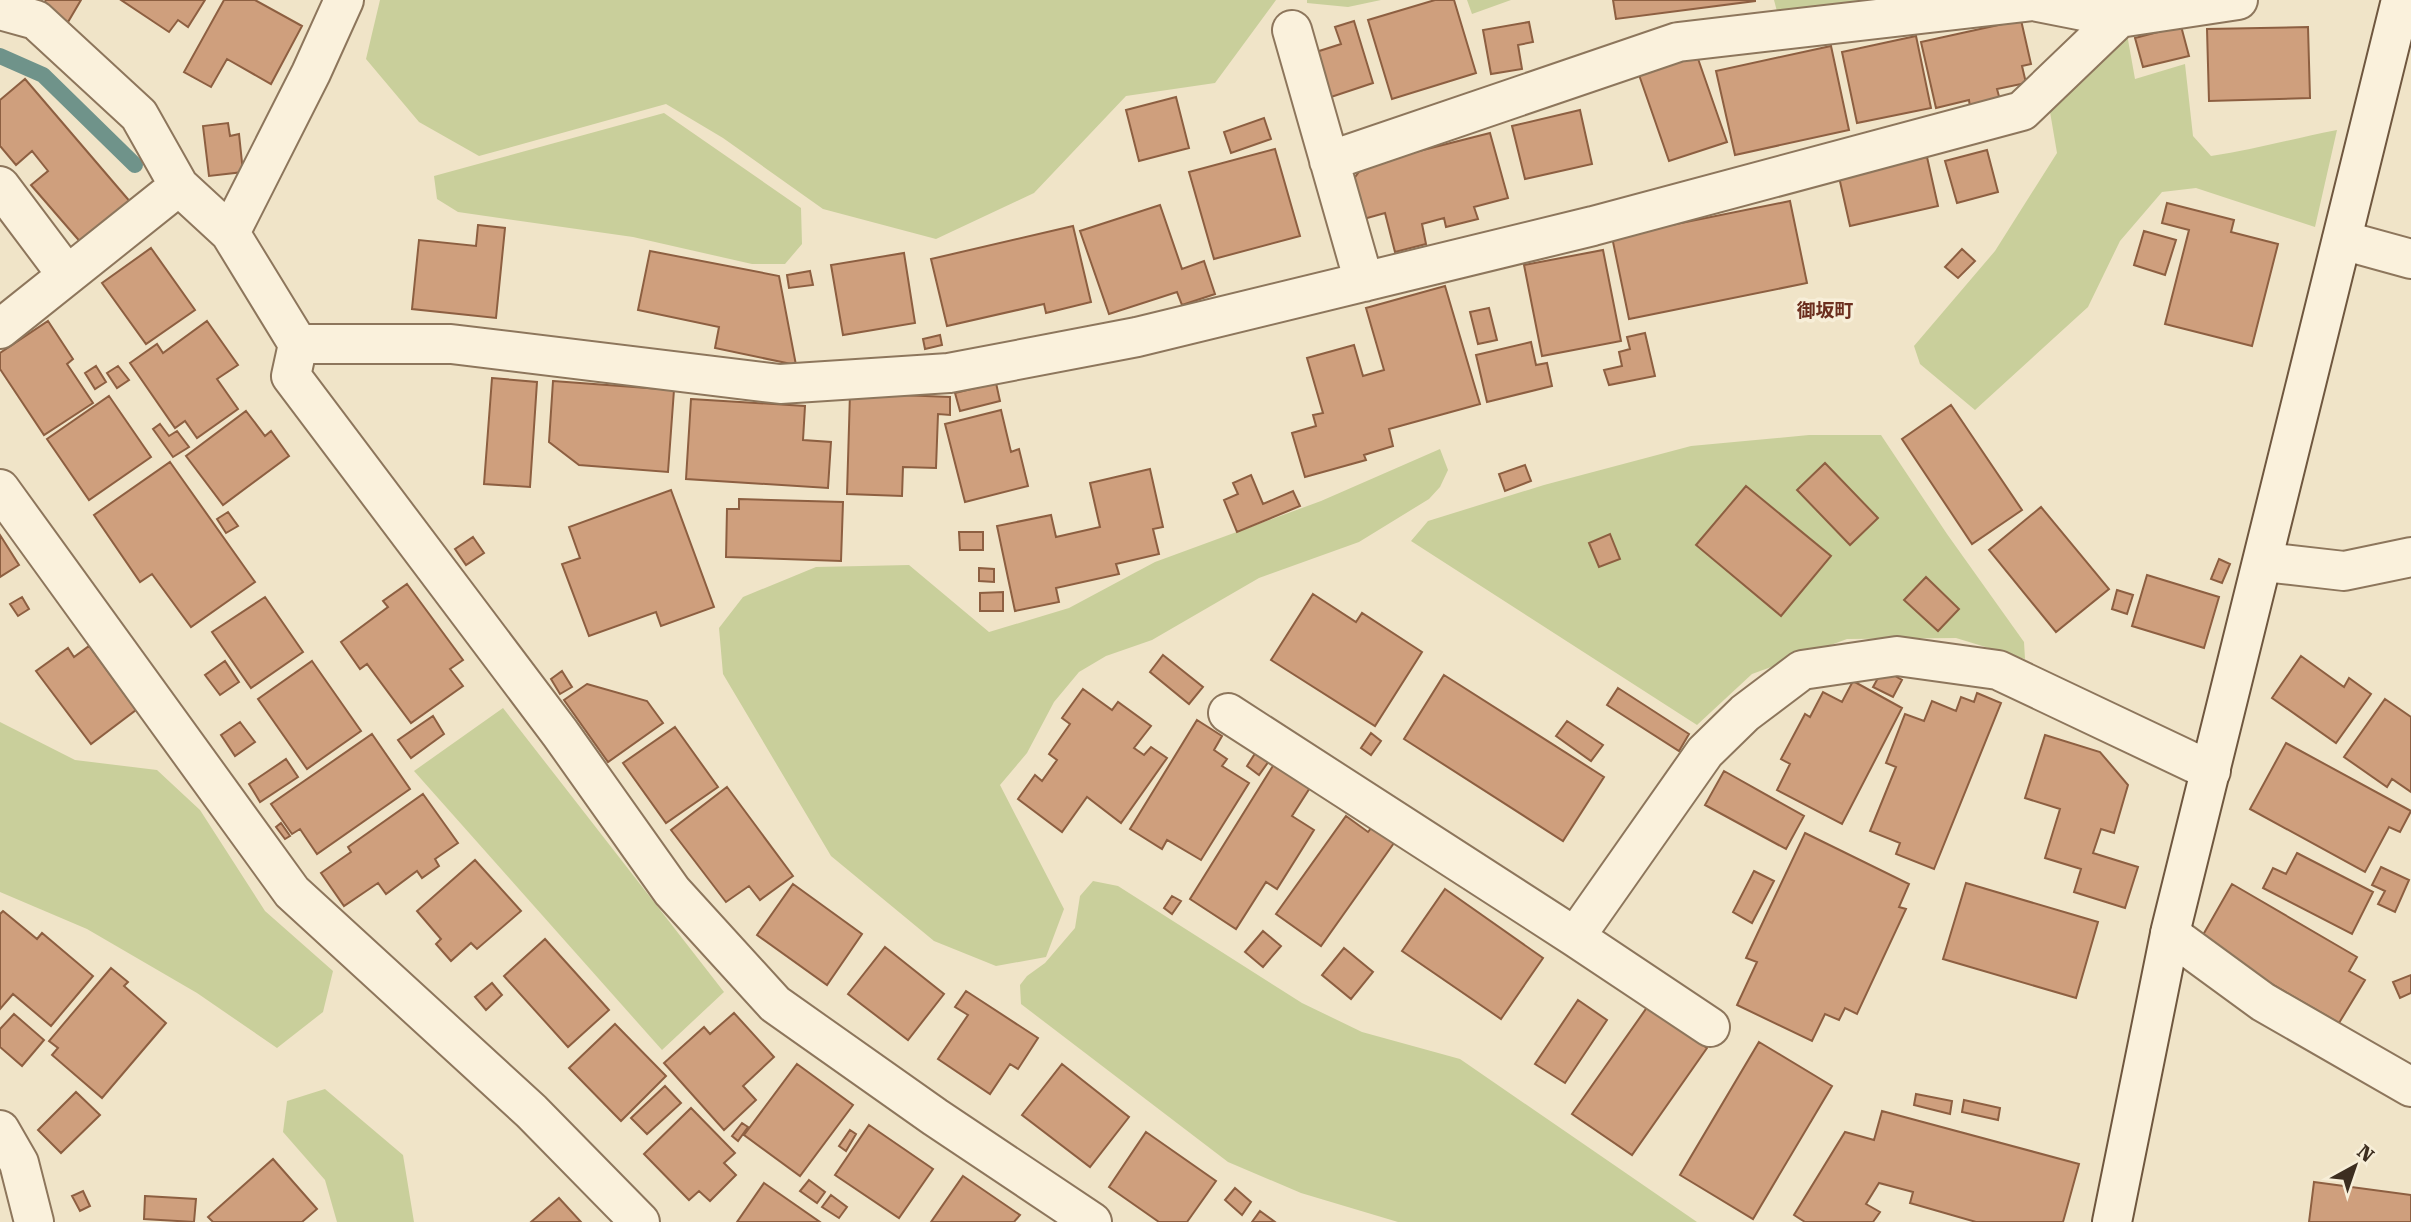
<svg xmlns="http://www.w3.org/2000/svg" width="2411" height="1222" font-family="'Roboto Serif','Noto Sans JP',serif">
<rect width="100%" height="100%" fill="#f0e4c8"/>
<path fill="#c9cf9b" d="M380,0H1276L1215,83L1126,96L1034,193L936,239L823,209L723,138L666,104L479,156L419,122L366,59Z
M1307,0H1381L1348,7L1307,3Z
M1467,0H1511L1472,14Z
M1774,0H1938L1779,19Z
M2127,34L2135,79L2185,64L2193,136L2211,156C2254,150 2295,138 2337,130L2315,227L2196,188L2162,192L2120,241L2088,307L1975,410L1920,364L1914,346L1995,251L2057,153L2049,106Z
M664,113L801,208L802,244L785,264H752L633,237L458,212L437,199L434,176Z
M1809,435H1881L1947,534L2024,642L2025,659L1956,638L1847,639L1752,674L1697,725L1411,541L1428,521L1544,485L1691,446Z
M1440,449L1448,470L1440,487L1429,499L1359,542L1259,578L1152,640L1106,656L1079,672L1054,702L1027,753L1000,785L1064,909L1046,957L996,966L934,941L831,856L723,674L719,628L743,597L816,567L909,565L989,632L1069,608L1155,562L1321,501Z
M503,708L724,992L662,1050L414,771Z
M0,722L75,760L157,770L200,810L265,911L333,971L323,1012L277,1048L197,993L87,929L0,892Z
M1093,881L1118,886L1302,1003L1362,1032L1460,1059L1697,1222H1398L1301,1193L1228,1162L1021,1004L1020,985L1027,976L1045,963L1075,928L1080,896Z
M325,1089L403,1155L414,1222H337L325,1180L283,1132L287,1101Z"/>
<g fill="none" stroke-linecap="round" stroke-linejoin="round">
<path stroke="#6f938a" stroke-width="16" d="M0,56L43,75L135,165"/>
</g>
<path fill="#cf9f7d" stroke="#8d5f41" stroke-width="2" d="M46,0H81L68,22L42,6Z
M121,0H205L188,27L178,20L169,32Z
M224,0H255L302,26L271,84L227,59L211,87L184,72Z
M1435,0H1454L1476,73L1392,99L1368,20Z
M1613,0H1755V1L1616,19Z
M2021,20L2031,64L2022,66L2026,83L1997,89L2000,100L1970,107L1969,100L1936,108L1921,42Z
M1354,21L1373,83L1328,98L1313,53L1341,44L1335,27Z
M1529,22L1533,42L1518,45L1522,69L1491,74L1483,30Z
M2181,26L2189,56L2143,67L2135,38Z
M2308,27L2310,98L2209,101L2207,29Z
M1916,36L1931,108L1857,123L1842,52Z
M1831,46L1849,130L1735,155L1716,71Z
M1696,53L1727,142L1669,161L1638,72Z
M25,79L132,204L83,245L31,185L48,171L32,151L16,165L0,146V100Z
M1176,97L1189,148L1139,161L1126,110Z
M1580,110L1592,164L1525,179L1512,126Z
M1264,118L1271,139L1231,153L1224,132Z
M228,123L230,136L239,134L243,172L209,176L203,126Z
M1490,133L1508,198L1474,207L1478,219L1446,227L1444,218L1422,224L1426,244L1395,252L1385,213L1360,220L1350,184L1364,165Z
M1275,149L1300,236L1214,259L1189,172Z
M1987,150L1998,192L1957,203L1945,161Z
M1927,157L1938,206L1850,226L1839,177Z
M1790,201L1807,283L1629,319L1612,237Z
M2167,203L2234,220L2231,232L2278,244L2252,346L2165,324L2189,230L2162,223Z
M1160,205L1182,269L1204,261L1215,294L1182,305L1177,292L1109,314L1080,231Z
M478,225L505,228L496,318L412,309L419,240L476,246Z
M1073,226L1091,302L1046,313L1044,304L947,326L931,259Z
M2144,231L2176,240L2165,275L2134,265Z
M151,248L195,310L146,344L102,283Z
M1962,249L1975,261L1958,278L1945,267Z
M1603,250L1621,341L1542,356L1524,265Z
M650,251L779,276L796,365L715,348L719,327L638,310Z
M904,253L915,323L843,335L831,265Z
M810,271L813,285L789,288L787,275Z
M1445,286L1480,404L1389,429L1393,446L1364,455L1366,460L1305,477L1292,433L1316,426L1313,415L1323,413L1307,358L1354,345L1363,376L1384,370L1366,308Z
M1489,308L1497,340L1478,344L1470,312Z
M48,321L73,359L67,364L93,403L44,435L0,369V353Z
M207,321L238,365L217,379L238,409L197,438L185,421L175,428L130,363L157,344L163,353Z
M1645,333L1655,376L1609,385L1604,370L1622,366L1619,352L1630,349L1627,337Z
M940,335L942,345L925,349L923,339Z
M1531,342L1536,365L1547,363L1552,386L1487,402L1476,355Z
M96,366L106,382L95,389L85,373Z
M118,366L129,380L117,388L107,373Z
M492,378L537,382L530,487L484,484Z
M553,381L674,390L668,472L579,465L549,442Z
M996,383L1000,401L960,411L955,393Z
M850,393L950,397V415L938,414L936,468L903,467L902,496L847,494Z
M109,396L151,457L89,500L47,439Z
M691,399L805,406L803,440L831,442L828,488L686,479Z
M1951,405L2022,510L1972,544L1902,439Z
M1001,410L1011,452L1019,449L1028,486L965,502L945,424Z
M246,411L265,436L271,431L289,456L223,505L186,456Z
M160,424L169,436L177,431L189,447L173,457L153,429Z
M170,462L255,582L191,627L152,574L140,582L94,515Z
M1825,463L1878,518L1850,545L1797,490Z
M1525,465L1531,481L1505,491L1499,474Z
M1150,469L1163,527L1153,529L1159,554L1116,564L1119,574L1056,588L1059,602L1015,611L997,526L1051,515L1056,537L1100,527L1090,483Z
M1251,475L1263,504L1293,491L1300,506L1237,532L1224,500L1238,494L1233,483Z
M1746,486L1831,556L1781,616L1696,545Z
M671,490L714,607L661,626L656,612L589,636L562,564L580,558L569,527Z
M739,499L843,502L841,561L726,557L727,509H739Z
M2041,507L2109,589L2056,632L1989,550Z
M228,512L238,526L226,533L217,519Z
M959,532H983V550H960Z
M1610,534L1620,559L1599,567L1589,543Z
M0,535L19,565L0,577Z
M473,537L484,553L466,565L455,549Z
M2219,559L2230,564L2222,583L2211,579Z
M979,568L994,569V582L979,581Z
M2147,575L2219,597L2204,648L2132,626Z
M1926,577L1959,609L1938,631L1904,600Z
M407,584L463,660L450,669L463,686L411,723L367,664L360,669L341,642L388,607L383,601Z
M2117,590L2133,595L2127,614L2112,609Z
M1003,592V611H980V593Z
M1313,594L1356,622L1362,613L1422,652L1375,726L1271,660Z
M22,597L29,609L18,616L10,604Z
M265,597L303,652L251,688L212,632Z
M89,646L136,710L91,744L36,671L68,648L74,657Z
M1163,655L1203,687L1189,704L1150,672Z
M2301,656L2344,687L2349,678L2371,694L2336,743L2272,698Z
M225,661L239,682L220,695L205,675Z
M312,661L361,731L307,769L258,699Z
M1883,669L1902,680L1893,697L1873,687Z
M562,671L572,687L560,694L551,679Z
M1444,675L1604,777L1563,841L1404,739Z
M1853,681L1902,708L1842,824L1777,790L1790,764L1781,759L1805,714L1810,717L1823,692L1842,702Z
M587,684L647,701L663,723L608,762L564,700Z
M1618,688L1689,734L1679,751L1607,705Z
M1083,689L1112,710L1118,702L1151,726L1134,748L1144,755L1151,747L1167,758L1121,823L1087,797L1062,832L1018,799L1035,775L1042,781L1057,760L1049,754L1070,724L1062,718Z
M1977,693L2001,703L1934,869L1896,854L1900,843L1870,831L1896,767L1886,763L1905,714L1924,721L1932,701L1956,711L1961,697L1974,702Z
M2385,699L2411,717V792L2392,779L2387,787L2344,757Z
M433,716L444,734L411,758L398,740Z
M1197,720L1222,736L1214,750L1227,759L1222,766L1249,783L1201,860L1167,840L1162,849L1130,829Z
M1567,721L1603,745L1591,761L1556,736Z
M240,722L255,742L235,756L221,735Z
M675,727L718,787L666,823L623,763Z
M1371,733L1381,741L1371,755L1361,748Z
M372,734L410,789L317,854L300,829L292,834L271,804Z
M2045,735L2100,752L2128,785L2114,833L2101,829L2093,853L2138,867L2125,908L2074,892L2081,869L2045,858L2060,809L2025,798Z
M2286,743L2411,811L2400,832L2389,827L2365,872L2250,809Z
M1256,752L1269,761L1259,775L1247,766Z
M286,759L298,777L260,802L249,784Z
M1276,761L1313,783L1292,816L1314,830L1277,889L1266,882L1236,929L1190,899Z
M1724,771L1804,816L1786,849L1705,805Z
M727,787L793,876L760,900L749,886L726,902L671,830Z
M423,794L458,843L435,859L439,866L422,878L417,871L386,894L378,883L344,906L321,873L351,852L348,847Z
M1346,816L1368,832L1372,827L1394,843L1321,946L1276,914Z
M281,823L290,836L285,839L276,827Z
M1805,833L1909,884L1899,907L1906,909L1857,1014L1845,1008L1839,1020L1825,1014L1812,1041L1737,1005L1757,962L1746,958Z
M2297,853L2373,892L2352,934L2263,888L2273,868L2286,874Z
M475,860L521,911L477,949L471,943L451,961L436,944L441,939L417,911Z
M2381,867L2409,880L2395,912L2378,904L2385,891L2372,885Z
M1754,871L1774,881L1752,923L1733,912Z
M1966,883L2098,922L2076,998L1943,959Z
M793,884L862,934L827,985L757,935Z
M2232,884L2357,957L2349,971L2365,980L2339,1023L2199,942Z
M1445,889L1543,958L1501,1019L1402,951Z
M1172,896L1181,901L1172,914L1164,908Z
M3,911L37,939L42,933L93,976L51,1026L13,994L0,1009V914Z
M1263,931L1281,946L1263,967L1245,952Z
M545,939L609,1010L568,1047L504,976Z
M885,947L944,994L908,1040L848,994Z
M1344,948L1373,972L1351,999L1322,975Z
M111,968L128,982L124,986L166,1023L102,1098L52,1055L58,1048L49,1041Z
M2411,975V993L2400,998L2393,982Z
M492,983L502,995L486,1010L475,997Z
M966,991L1038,1038L1018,1069L1010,1064L990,1094L938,1059L968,1015L955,1007Z
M1578,1000L1607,1020L1565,1083L1535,1064Z
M1648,1006L1707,1048L1632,1155L1572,1114Z
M734,1013L774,1057L743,1086L756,1100L724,1130L664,1063L704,1027L710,1034Z
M14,1014L44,1040L22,1066L0,1047V1029Z
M615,1024L666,1076L621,1121L569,1068Z
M1759,1042L1832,1086L1753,1219L1680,1175Z
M797,1064L853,1105L800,1176L744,1135Z
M1062,1064L1129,1117L1090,1167L1022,1115Z
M665,1086L681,1103L647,1134L631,1118Z
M76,1092L100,1115L61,1153L38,1130Z
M1916,1094L1952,1101L1950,1114L1914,1105Z
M1964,1100L2000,1108L1998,1120L1962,1112Z
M691,1108L735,1153L724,1163L736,1175L710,1201L699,1191L689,1200L644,1154Z
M1882,1111L2079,1164L2063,1222H1976L1910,1203L1913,1192L1879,1183L1866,1204L1880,1212L1873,1222H1805L1794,1215L1845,1132L1874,1140Z
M742,1123L748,1127L738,1141L732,1136Z
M869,1125L933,1169L899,1218L835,1175Z
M850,1130L856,1134L846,1151L839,1146Z
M1146,1132L1216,1181L1187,1222H1159L1109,1187Z
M273,1159L317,1209L302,1222H213L208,1217Z
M963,1176L1020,1215L1014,1222H931Z
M809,1180L825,1192L817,1203L800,1191Z
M2314,1182L2411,1195V1222H2309Z
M764,1183L820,1222H737Z
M1235,1188L1251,1202L1242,1215L1225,1200Z
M83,1191L90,1206L80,1211L72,1196Z
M831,1195L847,1207L839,1218L822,1207Z
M145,1196L196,1199L194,1222L144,1219Z
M559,1198L581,1222H531Z
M1260,1211L1275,1222H1252Z"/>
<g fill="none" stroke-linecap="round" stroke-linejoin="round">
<g stroke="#8d765c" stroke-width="42">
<path id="street" d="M0,10L36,20L139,115L179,186L230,233L298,344L291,376L560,733L672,891L775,1004L935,1117L1092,1222
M1292,30L1364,282
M1329,161L1678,42L2033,1L2119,18
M0,186L67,275
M230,233L311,73L344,0
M2342,240L2411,259
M0,329L179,186
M298,344H451L780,384L949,373L1137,337L1593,226L2022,111L2119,18L2238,0
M0,489L292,892L531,1111L640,1222
M2264,562L2344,571L2411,557
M1228,713L1575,937L1710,1027
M2170,934L2263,1002L2411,1087
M1575,937L1705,752L1745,713L1802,670L1897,656L1998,670L2211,771
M0,1130L19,1163L34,1222"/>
</g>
<g stroke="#6f573f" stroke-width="42">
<path id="secondary" d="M2112,1222L2171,929L2401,0"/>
</g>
<use href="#street" stroke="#faf1dc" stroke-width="38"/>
<use href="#secondary" stroke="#faf1dc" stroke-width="38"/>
</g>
<g text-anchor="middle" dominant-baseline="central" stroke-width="7" stroke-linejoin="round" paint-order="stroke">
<g font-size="19" font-weight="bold" fill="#6b2e1e" stroke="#f7eed8">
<text x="1825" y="310">御坂町</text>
</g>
</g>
<g transform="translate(2355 1166) rotate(40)" stroke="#f7eed8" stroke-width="5" paint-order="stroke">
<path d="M0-5L12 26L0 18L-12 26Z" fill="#3d2e20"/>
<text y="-10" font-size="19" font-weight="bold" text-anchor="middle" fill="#3d2e20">N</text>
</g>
</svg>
